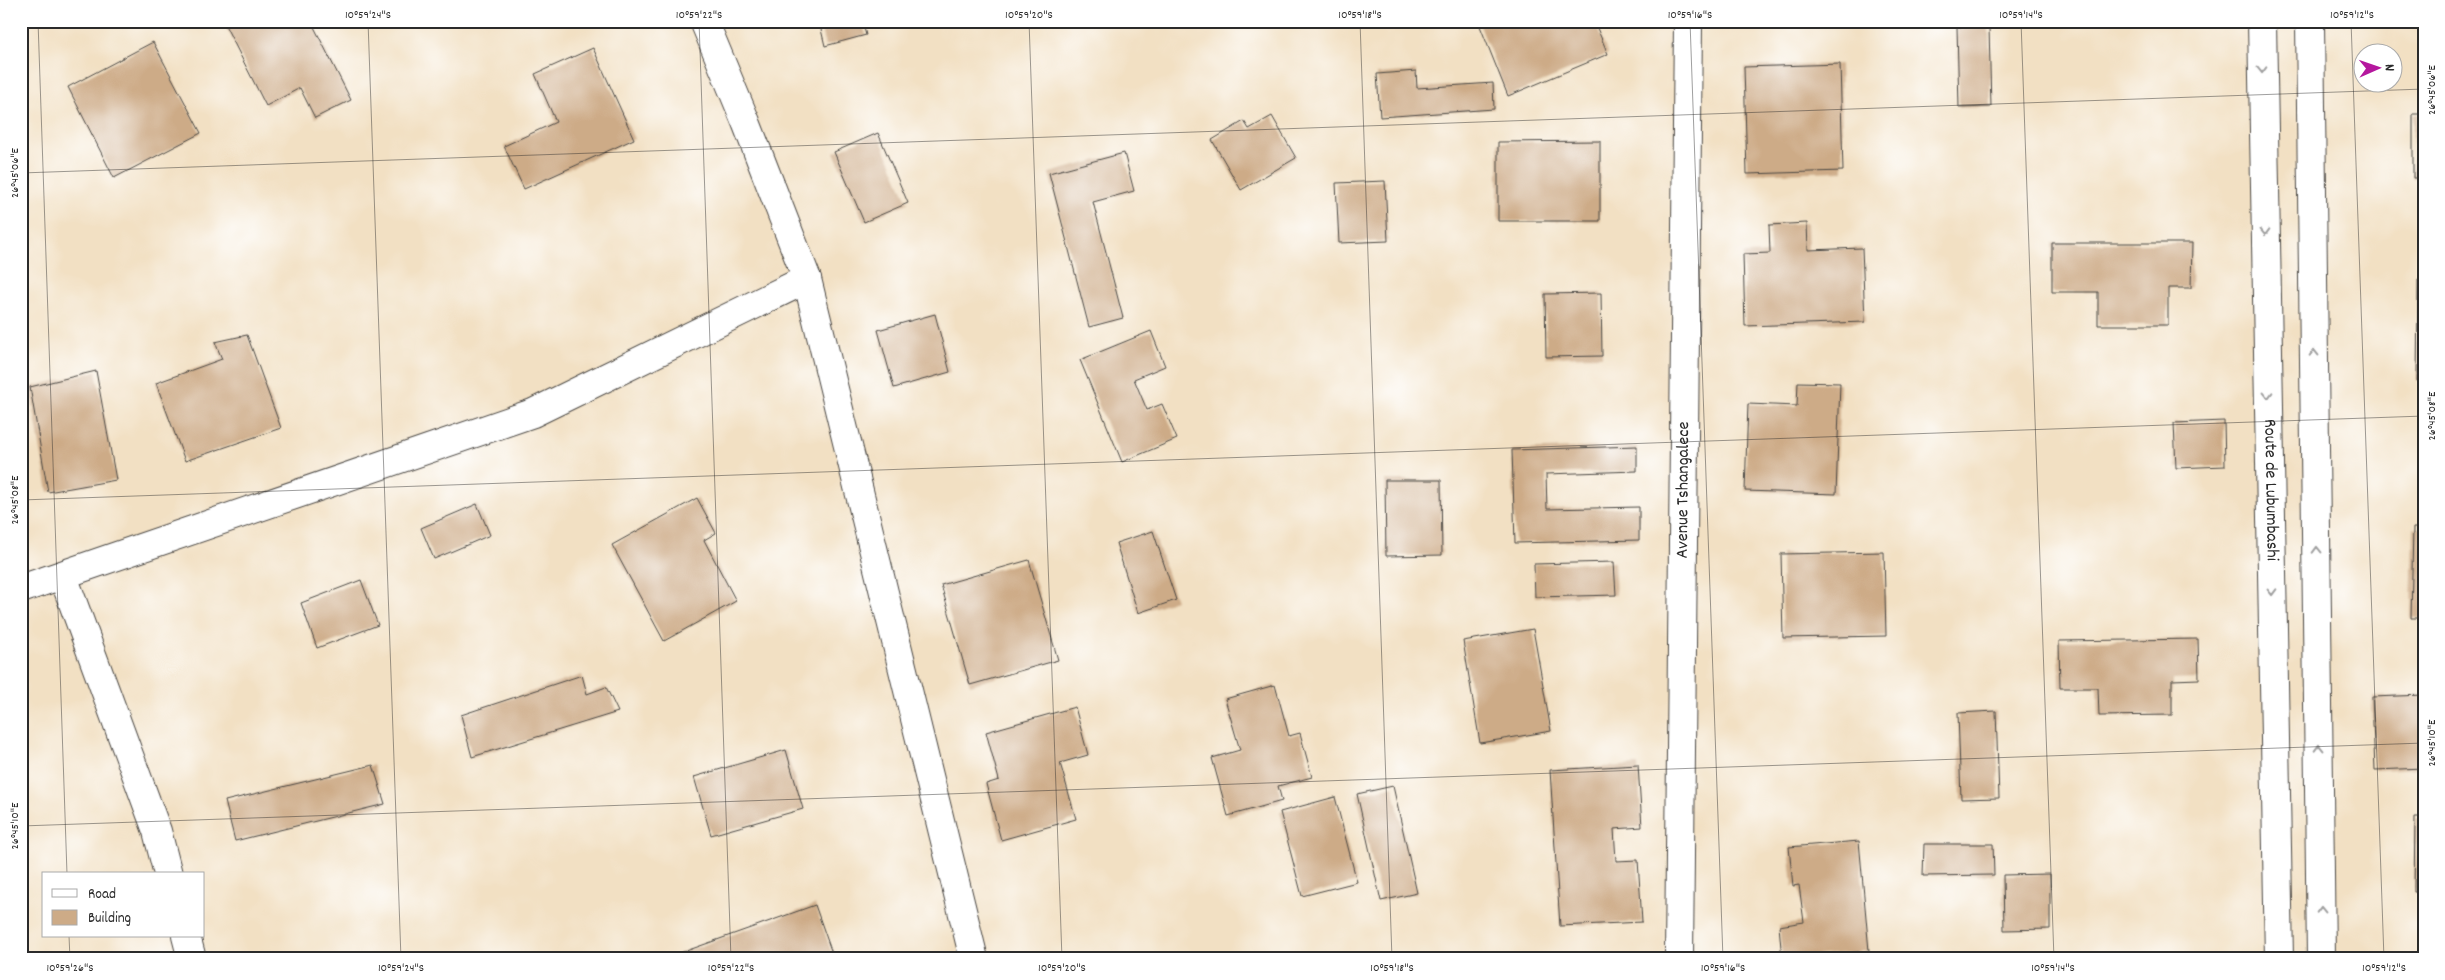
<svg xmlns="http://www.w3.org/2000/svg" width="2445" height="980" font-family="Dekko,sans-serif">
<rect width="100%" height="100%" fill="#fff"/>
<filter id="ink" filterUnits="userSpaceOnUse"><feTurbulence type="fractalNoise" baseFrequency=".02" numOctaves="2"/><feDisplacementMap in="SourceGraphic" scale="10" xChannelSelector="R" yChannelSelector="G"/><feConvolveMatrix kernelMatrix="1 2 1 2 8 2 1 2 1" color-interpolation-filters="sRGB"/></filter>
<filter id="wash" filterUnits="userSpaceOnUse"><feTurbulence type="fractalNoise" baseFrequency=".0096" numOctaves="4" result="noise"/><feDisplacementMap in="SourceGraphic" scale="20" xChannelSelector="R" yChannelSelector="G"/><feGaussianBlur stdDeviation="1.12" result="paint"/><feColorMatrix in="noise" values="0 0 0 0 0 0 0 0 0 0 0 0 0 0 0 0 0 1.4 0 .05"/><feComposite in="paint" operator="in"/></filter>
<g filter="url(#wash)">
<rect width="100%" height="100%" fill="#f2e0c3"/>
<g id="blocks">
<path fill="#cdab87" d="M223,21H311L351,100L315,118L300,88L266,106Z
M819,21H862L866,35L825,46Z
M1478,21H1594L1608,54L1508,96Z
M1957,27H1989L1991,107L1959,108Z
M153,42L201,133L114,178L68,87Z
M593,48L634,139L524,189L504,146L556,122L535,74Z
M1840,64L1843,171L1747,174L1744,67Z
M1416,71L1417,88L1493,83L1494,109L1380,117L1377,74Z
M2413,114H2424V178H2413Z
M1272,116L1296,158L1241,190L1212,140L1244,121L1249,129Z
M878,133L908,203L864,222L834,152Z
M1600,141V221H1498V142Z
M1124,153L1134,191L1093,202L1123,318L1089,327L1049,173Z
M1385,181L1388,241L1339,243L1336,183Z
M1807,223L1808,250L1862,248L1865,322L1745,326L1743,254L1770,253L1769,225Z
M2052,243H2192L2191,288H2168V325H2098V292H2052Z
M2418,280H2424V381H2417Z
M1601,293L1602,356L1546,357L1545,294Z
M935,314L950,372L894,388L878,330Z
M1151,331L1165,366L1134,379L1147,410L1162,404L1177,439L1122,462L1080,360Z
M247,335L281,428L185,461L156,383L222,359L215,342Z
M96,371L116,480L48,492L30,387Z
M1798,382L1840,383L1836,494L1745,491L1748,404L1797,406Z
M2224,421L2225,466L2176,468L2174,423Z
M1637,446V471L1546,474L1547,509L1639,507V540L1515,543L1512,450Z
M1385,480H1441L1442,555L1386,556Z
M697,498L716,533L704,540L736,601L664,641L612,545Z
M477,504L490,535L434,559L421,528Z
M2413,528H2424V618H2411Z
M1153,531L1176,600L1138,613L1116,543Z
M1884,552L1886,636L1783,638L1781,554Z
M1029,560L1058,660L970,685L941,585Z
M1614,562L1616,595L1535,597L1534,564Z
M361,580L378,625L317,648L301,603Z
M1533,629L1551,731L1480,743L1463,641Z
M2198,639L2199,679L2172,680V715L2099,716L2098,688H2060L2059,641Z
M582,675L587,694L606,687L618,712L472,757L461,715Z
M1275,685L1289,736L1300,733L1312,777L1278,786L1282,801L1228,816L1212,758L1240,750L1225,699Z
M2424,695V768L2375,770L2372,697Z
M1075,707L1088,755L1060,763L1076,819L1001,840L986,784L999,780L986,732Z
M1996,711L1999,798L1961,799L1958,713Z
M786,750L803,809L711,835L694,777Z
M373,765L385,804L235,841L225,801Z
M1638,765L1642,827L1614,829L1616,861L1638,860L1642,922L1560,926L1550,770Z
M1393,786L1417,893L1381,901L1357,794Z
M1335,797L1357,882L1302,896L1280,812Z
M2415,817H2424V892H2414Z
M1859,841L1869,951L1782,959L1779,926L1804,922L1799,885L1793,886L1789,847Z
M1924,844H1993L1994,875L1923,876Z
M2050,874V929L2004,930L2003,875Z
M815,905L834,959H673L672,956Z"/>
</g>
</g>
<g filter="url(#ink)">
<use href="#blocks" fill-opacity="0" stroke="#494642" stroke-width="1"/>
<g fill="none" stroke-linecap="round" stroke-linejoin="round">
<g stroke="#494642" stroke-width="30">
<g id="street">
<path d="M704,21L746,122L807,279L974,959"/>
<path d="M63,576L157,831L168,874"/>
<path d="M21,589L533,413L807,279"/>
<path d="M186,936L192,959"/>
<path id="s1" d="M1679,959L1688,21"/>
</g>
</g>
<g stroke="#494642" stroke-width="30">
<g id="highway">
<path id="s2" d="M2262,21L2279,959"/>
<path d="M2310,21L2321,959"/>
</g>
</g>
<use href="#street" stroke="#fff" stroke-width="28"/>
<use href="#highway" stroke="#fff" stroke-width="28"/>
</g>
<defs><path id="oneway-chevron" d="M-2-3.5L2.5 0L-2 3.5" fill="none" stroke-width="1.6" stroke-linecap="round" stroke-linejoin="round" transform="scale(1.25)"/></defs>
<g stroke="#a0a0a0">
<use href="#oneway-chevron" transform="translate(2262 70) rotate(89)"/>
<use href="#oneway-chevron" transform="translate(2265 232) rotate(89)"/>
<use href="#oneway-chevron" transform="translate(2314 353) rotate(-91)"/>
<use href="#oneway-chevron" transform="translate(2268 395) rotate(89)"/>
<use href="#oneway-chevron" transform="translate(2317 550) rotate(-91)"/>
<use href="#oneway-chevron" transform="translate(2272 592) rotate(89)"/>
<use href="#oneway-chevron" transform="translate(2319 748) rotate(-91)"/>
<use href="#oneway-chevron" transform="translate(2321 910) rotate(-91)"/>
</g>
</g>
<path fill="none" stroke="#2b2b2b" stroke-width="1" stroke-opacity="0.45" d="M38,21L67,874M368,21L401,959M699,21L731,959M1029,21L1062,959M1360,21L1392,959M1690,21L1723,959M2021,21L2054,959M2351,21L2384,959M21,173L2424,89M21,500L2424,416M21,826L2424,743M69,936L70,959"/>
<g text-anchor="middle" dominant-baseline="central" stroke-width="4.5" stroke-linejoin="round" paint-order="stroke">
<g font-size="18" fill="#2b2b2b" stroke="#fff">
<text stroke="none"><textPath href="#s1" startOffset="469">Avenue Tshangalece</textPath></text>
<text stroke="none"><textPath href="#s2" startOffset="469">Route de Lubumbashi</textPath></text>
</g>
</g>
<rect width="2445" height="980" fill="none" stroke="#fff" stroke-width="55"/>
<rect x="42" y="872" width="162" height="65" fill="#ffffff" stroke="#aaaaaa"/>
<rect x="52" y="889" width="25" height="8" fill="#ffffff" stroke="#aaaaaa"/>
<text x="88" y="898" font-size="15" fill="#2b2b2b">Road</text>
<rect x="52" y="910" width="25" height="15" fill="#cdab87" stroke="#aaaaaa"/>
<text x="88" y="922" font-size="15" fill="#2b2b2b">Building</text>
<g transform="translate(2378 68) rotate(88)"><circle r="24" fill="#ffffff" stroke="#aaaaaa"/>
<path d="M0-4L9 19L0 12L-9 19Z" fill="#b5179e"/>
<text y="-8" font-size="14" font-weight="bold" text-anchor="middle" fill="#2b2b2b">N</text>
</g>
<rect x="28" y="28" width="2390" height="924" fill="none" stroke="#2b2b2b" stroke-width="2"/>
<g font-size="12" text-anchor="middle" fill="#2b2b2b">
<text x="368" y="18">10°59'24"S</text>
<text x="699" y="18">10°59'22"S</text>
<text x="1029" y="18">10°59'20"S</text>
<text x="1360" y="18">10°59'18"S</text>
<text x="1690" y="18">10°59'16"S</text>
<text x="2021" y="18">10°59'14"S</text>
<text x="2352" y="18">10°59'12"S</text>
<text transform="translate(2431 90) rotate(-90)" y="4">26°45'06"E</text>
<text transform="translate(14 173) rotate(-90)" y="4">26°45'06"E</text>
<text transform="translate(2431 416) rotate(-90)" y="4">26°45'08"E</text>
<text transform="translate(14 500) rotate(-90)" y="4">26°45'08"E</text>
<text transform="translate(2431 743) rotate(-90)" y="4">26°45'10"E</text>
<text transform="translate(14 826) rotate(-90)" y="4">26°45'10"E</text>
<text x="70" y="971">10°59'26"S</text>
<text x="401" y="971">10°59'24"S</text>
<text x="731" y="971">10°59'22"S</text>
<text x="1062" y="971">10°59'20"S</text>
<text x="1392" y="971">10°59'18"S</text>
<text x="1723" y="971">10°59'16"S</text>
<text x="2053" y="971">10°59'14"S</text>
<text x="2384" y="971">10°59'12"S</text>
</g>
</svg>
